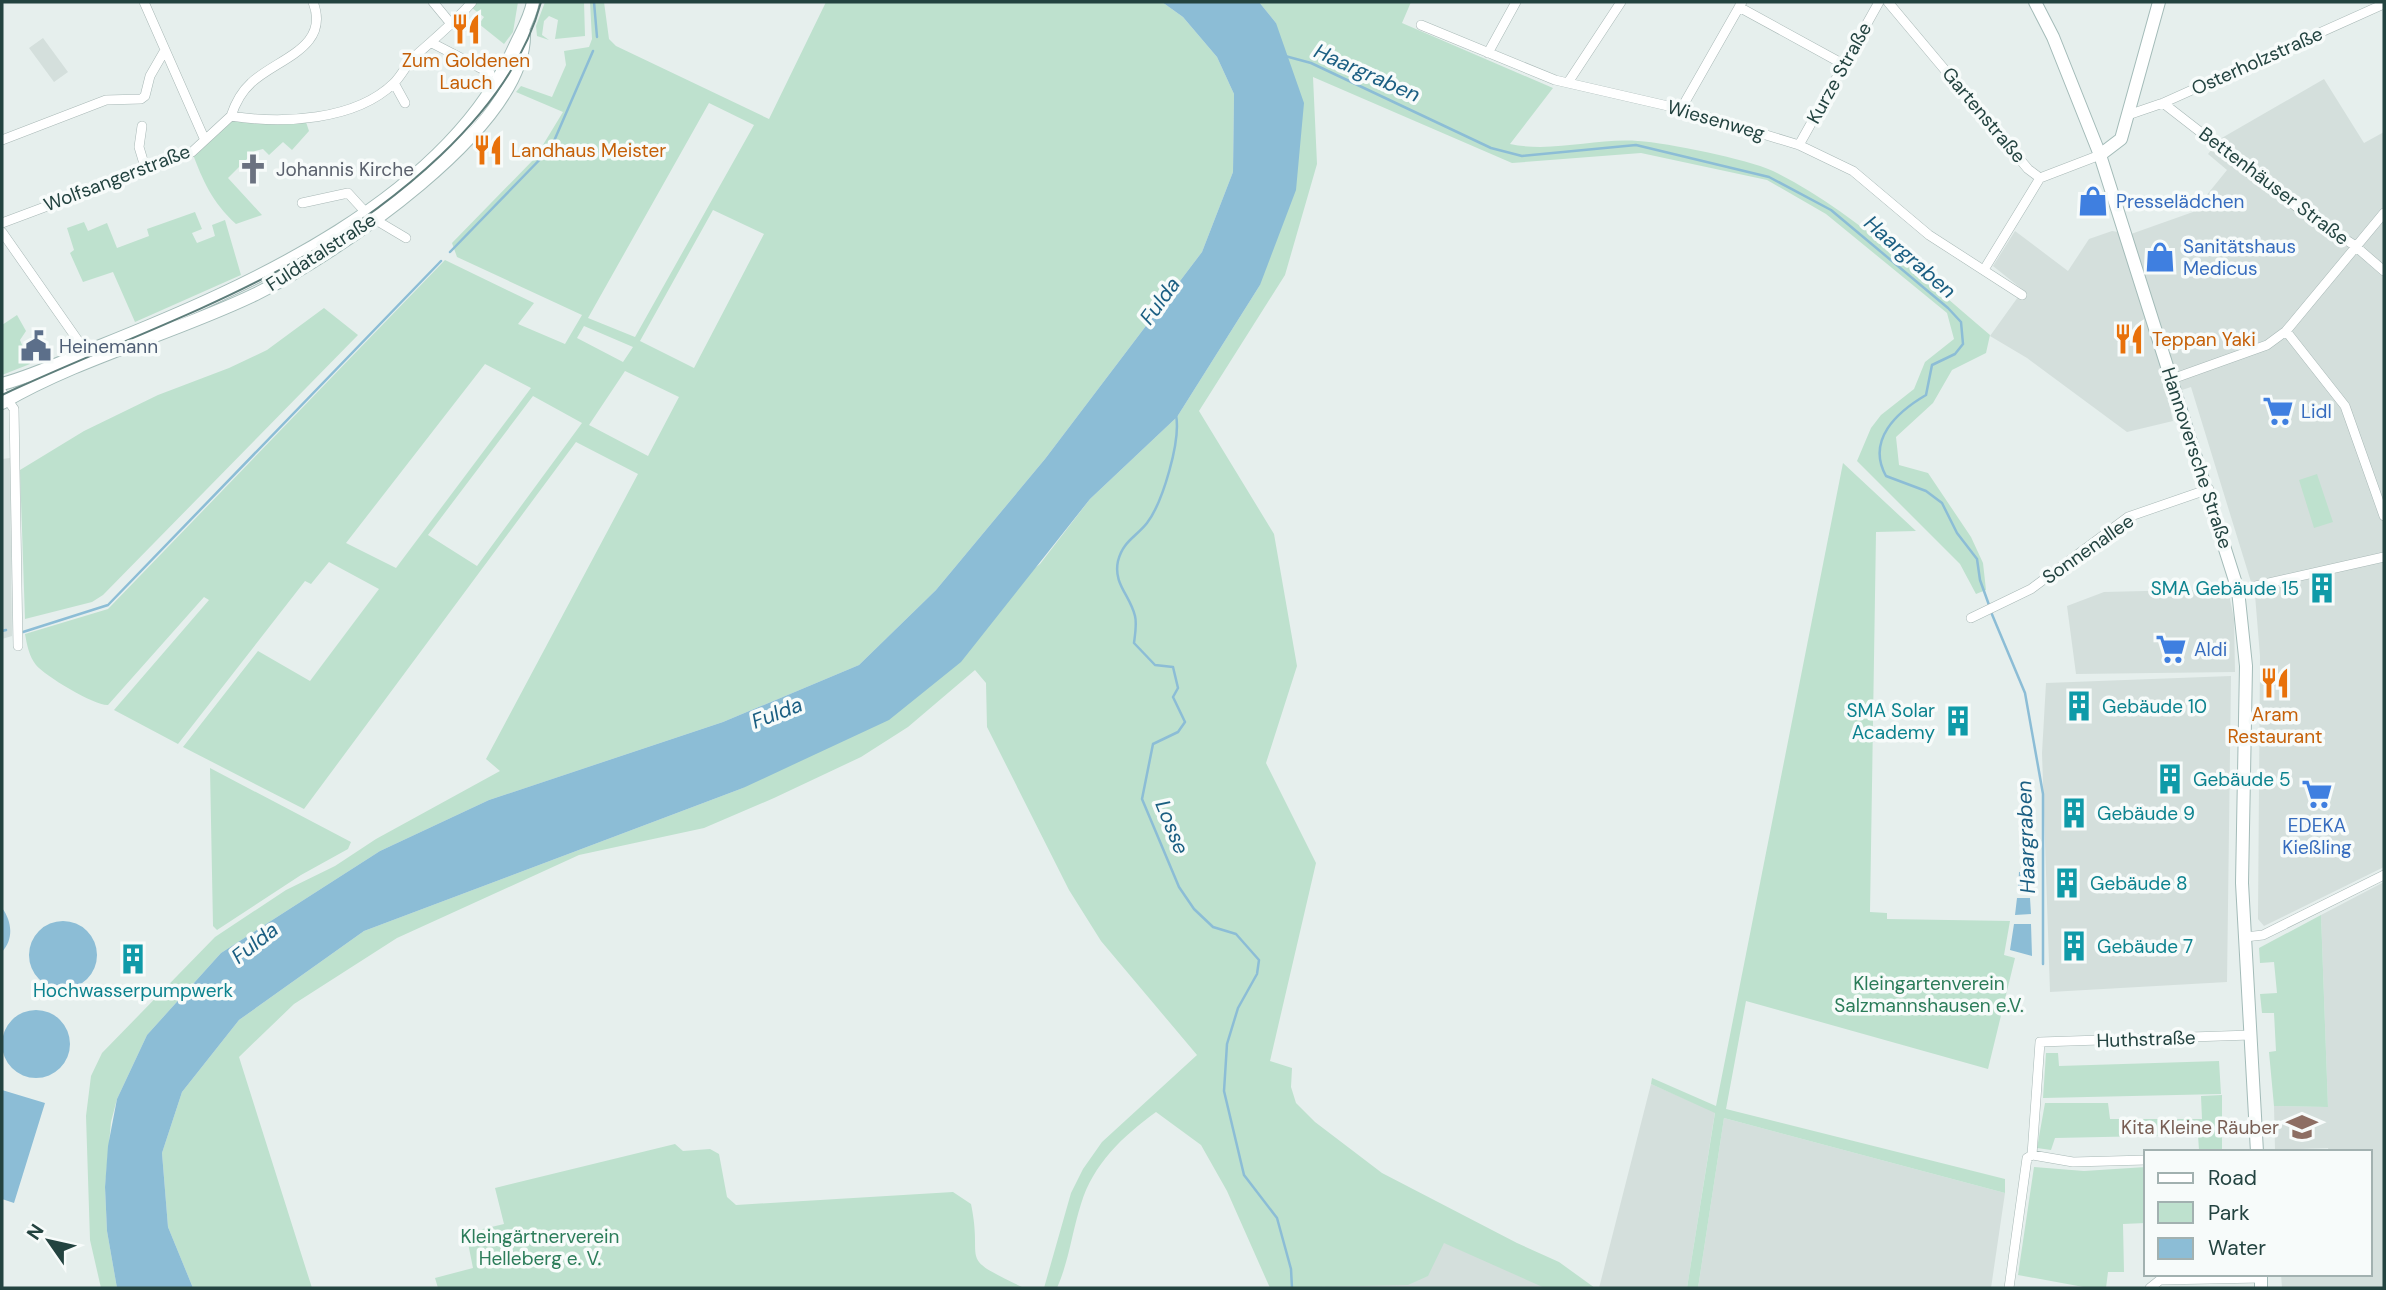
<svg xmlns="http://www.w3.org/2000/svg" width="2386" height="1290" font-family="'DM Sans',sans-serif">
<rect width="100%" height="100%" fill="#e6efed"/>
<path fill="#d4dfdc" d="M43,38L68,72L54,82L29,48Z
M2324,79L2364,143L2384,132V867L2264,926L2258,919L2260,656L2255,595L2191,387L2167,395L2173,421L2127,432L2027,358L1990,336L2023,290L1993,266L2015,231L2068,271L2089,239L2112,231L2131,234L2193,212L2227,170L2208,154L2220,139Z
M10,458L12,636L2,639V459Z
M2228,589L2234,619L2235,672L2076,674L2067,606L2104,592Z
M2231,676L2227,982L2050,992L2042,753L2046,683Z
M2384,882V1288H2282L2281,1274H2370V1152H2329L2328,1148L2275,1150L2274,1106L2328,1107L2321,915Z
M1651,1084L1715,1112L1687,1288H1599Z
M1724,1118L2005,1193L1991,1288H1698Z
M1432,1211L1576,1288H1323Z"/>
<path fill="#bee1ce" fill-rule="evenodd" d="M476,2H518L513,32L504,44L479,24L484,17L472,8Z
M545,2H584L585,36L555,39L558,20L549,16L544,21L542,35L549,40L537,36L536,26Z
M590,2H604L609,39L616,46L769,119L826,2H1162L1183,17L1217,57L1234,94L1233,172L1202,252L1045,459L936,590L859,665L723,722L489,800L380,851L221,953L147,1035L117,1099L111,1122L105,1187L107,1231L117,1288H101L90,1240L86,1116L91,1076L102,1053L215,937L286,890L335,866L376,839L500,771L486,759L638,474L576,442L304,809L183,747L258,651L310,681L379,589L329,562L311,584L305,581L178,744L114,710L209,600L204,597L108,705C95,706 45,676 36,665C29,656 27,645 25,634L108,609L445,260L534,303L518,324L565,344L582,315L457,257L452,243L535,158L563,112L516,92L521,86L552,97L566,65L564,51L589,47L592,39ZM709,103L754,125L635,337L588,318ZM713,210L764,234L694,368L640,341ZM584,326L633,347L623,362L577,338ZM485,364L531,388L396,568L346,543ZM625,371L679,397L648,456L589,425ZM533,396L582,423L477,566L428,535Z
M1259,2H1411L1402,23L1553,88L1510,144C1553,153 1595,138 1638,141C1668,143 1747,159 1773,171C1854,211 1922,278 1990,335L1986,353L1952,370L1933,403L1896,437L1899,465L1928,473L1971,537L1983,563L1986,590L1976,594L1960,564L1857,461L1871,428L1881,415L1914,389L1925,362L1954,339L1947,313L1826,214L1767,180L1641,153L1512,163L1313,77L1317,164L1285,275L1199,411L1274,534L1297,666L1266,763L1316,863L1270,1061L1292,1068L1291,1087L1296,1103L1315,1122L1382,1173L1517,1243L1559,1262L1595,1288H1545L1444,1243L1428,1276L1408,1285L1270,1288L1227,1191L1201,1145L1156,1112C1123,1136 1093,1164 1081,1204C1072,1232 1069,1261 1057,1288H1044L1071,1193L1083,1169L1102,1142L1197,1055L1101,941L1069,890L987,727L986,683L975,670L908,727L861,757L774,798L704,828L579,855L397,938L294,1004L239,1057L312,1288H193L168,1227L162,1153L182,1092L239,1020L364,931L743,788L1040,564L1090,499L1177,417L1260,285L1276,23Z
M231,116L305,119L309,131L292,150L283,142L269,155L263,149L255,151L228,178L262,215L236,224C212,202 203,181 192,152Z
M195,212L202,229L192,233L197,243L215,236L212,225L225,220L241,275L135,322L113,272L83,282L70,253L74,250L67,228L84,222L88,231L107,223L117,248L149,236L147,229Z
M324,308L358,335L103,595L92,602L25,619L20,470L84,431L158,395L229,368L267,350Z
M17,315L26,331L20,340L30,364L2,375V325Z
M1843,463L1916,531L1876,532L1870,912L1887,913V919L2010,921L2004,955L2015,958L1988,1069L1746,1001L1726,1109L2005,1179V1193L1724,1118L1698,1288H1687L1715,1113L1651,1084L1652,1078L1716,1106Z
M2317,474L2333,522L2314,528L2299,480Z
M210,768L351,842L348,849L301,875L217,930L213,926Z
M2321,915L2328,1107L2274,1106L2269,1052L2276,1051L2274,1013H2262L2260,994L2277,993L2274,962L2260,963L2259,948Z
M2046,1053H2058L2059,1066L2219,1061L2221,1094L2043,1098Z
M2222,1095V1149L2199,1150L2198,1135L2055,1138L2051,1150L2037,1148L2045,1103H2108L2110,1119H2202L2201,1096Z
M675,1144L683,1151L710,1149L719,1154L727,1197L736,1205L953,1192L971,1204C984,1266 955,1255 1024,1288H438L435,1278L473,1268L466,1233L504,1224L495,1188Z
M2034,1167L2084,1171L2146,1167V1223L2123,1224L2124,1272H2108L2106,1288H2089L2018,1275Z"/>
<path fill="#8cbdd6" d="M1162,2H1259L1276,23L1304,103L1296,190L1260,285L1177,417L1090,499L961,662L889,720L743,788L364,931L239,1020L182,1092L162,1153L168,1227L193,1288H117L107,1231L105,1187L108,1146L117,1099L147,1035L221,953L380,851L489,800L723,722L859,665L936,590L1045,459L1202,252L1233,172L1234,94L1217,57L1183,17Z
M2019,872H2029L2031,889H2018Z
M2017,898H2030L2031,914L2015,915Z
M2,908C12,921 14,939 2,952Z
M29 955a34 34 0 1 1 68 0a34 34 0 1 1-68 0Z
M2014,924H2031L2032,956L2010,950Z
M2 1044a34 34 0 1 1 68 0a34 34 0 1 1-68 0Z
M2,1090L45,1103L14,1203L2,1199Z"/>
<g fill="none" stroke-linecap="round" stroke-linejoin="round">
<path stroke="#8cbdd6" stroke-width="2.5" d="M594,2L597,37
M1285,56L1311,63L1491,148L1522,156L1636,145L1769,177L1831,210L1948,308L1961,322L1963,344L1955,354L1932,365L1926,395C1897,412 1866,440 1886,476L1926,491L1942,503L1957,533L1977,559L1980,580L1989,605
M450,252L551,148L593,51
M1176,415C1181,440 1163,502 1147,523C1136,537 1123,541 1118,561C1113,584 1130,595 1135,616C1137,624 1135,635 1134,643L1155,665L1173,667L1178,688L1173,697L1185,722L1178,732L1153,744L1142,799L1179,887L1194,909L1213,927L1236,934L1259,960L1257,974L1238,1008L1227,1044L1224,1091L1244,1175L1277,1218L1291,1269L1292,1288
M1991,612L2025,693L2043,794V964
M2,631L6,630
M23,632L108,605L441,261"/>
<g stroke="#a8b8b6" stroke-width="10">
<path id="street" d="M144,2L204,138
M433,2L452,25
M1888,2L2028,169L2040,178L2100,155
M1739,7L1843,64
M1421,25L1555,80L1681,109L1799,145L1853,171L1929,235L2022,295
M432,43L490,73
M1488,53L1516,2
M1569,81L1621,2
M394,83L405,103
M2163,103L2302,211L2354,245L2384,271
M1681,109L1742,2
M2128,115L2163,103L2384,4
M231,116C235,104 241,92 251,83C276,59 331,48 313,2
M142,126L139,147L145,167
M2,140L106,100L141,99L145,96L150,76L165,50
M1799,145L1879,2
M302,203L348,193L369,216L406,238
M2,223L192,152L231,116C282,124 355,121 394,83C402,75 406,65 414,57C434,39 454,23 472,2
M2,232L86,352
M1985,268L2040,178
M2286,331L2345,406L2384,516
M2172,379L2267,345L2286,331L2384,213
M2,392L14,409L18,646
M2238,590L2384,557
M1971,618L2031,589L2128,517L2209,489
M2245,937L2263,935L2384,875
M2032,1155L2073,1162L2146,1160
M2009,1288L2027,1158L2032,1155L2040,1042L2251,1035
M2150,1288L2160,1280L2261,1278"/>
</g>
<g stroke="#a3bbb8" stroke-width="14">
<path id="secondary" d="M2035,2L2053,37L2100,155L2238,590L2246,666L2242,883L2257,1152
M2100,155L2121,139L2159,2
M2,384C36,375 68,359 100,346C248,287 448,199 515,46C522,31 530,18 533,2
M2,403C81,357 173,334 256,294C332,256 528,127 524,32
M2261,1274V1288"/>
</g>
<use href="#street" stroke="#fff" stroke-width="9"/>
<use href="#secondary" stroke="#fff" stroke-width="12"/>
<path stroke="#5e7e7b" stroke-width="2" d="M2,395C161,321 309,280 441,155C485,113 525,62 541,2"/>
</g>
<defs>
<g id="restaurant-bare" transform="scale(2.415)"><path d="M-5-6h1v4h1v-4h1v4h1v-4h1v5L-1.5 .5V6h-2V.5L-5-1ZM5-6V6H3V1.5H1.5Q1.5-4 5-6Z" fill="#e8710a" stroke="#f7fbfa" stroke-width="2.5" paint-order="stroke"/></g>
<g id="church-bare" transform="scale(2.415)"><path d="M-1.2-6h2.4v3.5h3.3v2.4h-3.3V6h-2.4V-.1h-3.3v-2.4h3.3Z" fill="#6b7280" stroke="#f7fbfa" stroke-width="2.5" paint-order="stroke"/></g>
<g id="shop-bare" transform="scale(2.415)"><path d="M-5-2.5h2.3a2.7 3.5 0 0 1 5.4 0H5L5.5 6h-11ZM-1.5-2.5h3a1.5 2.3 0 0 0-3 0Z" fill="#3f7fe0" stroke="#f7fbfa" stroke-width="2.5" paint-order="stroke"/></g>
<g id="civic-bare" transform="scale(2.415)"><path d="M-.6-6.5H3V-4.5H.6V-3L4-1V1h2V6H-6V1h2V-1L-.6-3ZM-1.2 2.5V6h2.4V2.5Z" fill="#5c6f8a" stroke="#f7fbfa" stroke-width="2.5" paint-order="stroke"/></g>
<g id="supermarket-bare" transform="scale(2.415)"><path d="M-6-5.5h2.5l.6 2H6L4.5 2H-2.5L-4.4-4H-6ZM-1.5 3.2a1.3 1.3 0 1 0 .1 0ZM3 3.2a1.3 1.3 0 1 0 .1 0Z" fill="#3f7fe0" stroke="#f7fbfa" stroke-width="2.5" paint-order="stroke"/></g>
<g id="building-bare" transform="scale(2.415)"><path d="M-4-6H4V6H1V3H-1V6H-4ZM-2.5-4.3h1.7v1.8h-1.7ZM.8-4.3h1.7v1.8H.8ZM-2.5-1h1.7V.8h-1.7ZM.8-1h1.7V.8H.8Z" fill="#0f9aa8" stroke="#f7fbfa" stroke-width="2.5" paint-order="stroke"/></g>
<g id="school-bare" transform="scale(2.415)"><path d="M0-5L7-2L0 1L-7-2ZM-4 1L0 2.5L4 1V4Q0 6-4 4Z" fill="#8d6e63" stroke="#f7fbfa" stroke-width="2.5" paint-order="stroke"/></g>
</defs>
<g fill-rule="evenodd">
<use href="#restaurant-bare" x="466" y="29"/>
<use href="#restaurant-bare" x="488" y="150"/>
<use href="#church-bare" x="253" y="169"/>
<use href="#shop-bare" x="2093" y="201"/>
<use href="#shop-bare" x="2160" y="257"/>
<use href="#restaurant-bare" x="2129" y="339"/>
<use href="#civic-bare" x="36" y="346"/>
<use href="#supermarket-bare" x="2278" y="411"/>
<use href="#building-bare" x="2322" y="588"/>
<use href="#supermarket-bare" x="2171" y="649"/>
<use href="#restaurant-bare" x="2275" y="683"/>
<use href="#building-bare" x="2079" y="706"/>
<use href="#building-bare" x="1958" y="721"/>
<use href="#building-bare" x="2170" y="779"/>
<use href="#supermarket-bare" x="2317" y="794"/>
<use href="#building-bare" x="2074" y="813"/>
<use href="#building-bare" x="2067" y="883"/>
<use href="#building-bare" x="2074" y="946"/>
<use href="#building-bare" x="133" y="959"/>
<use href="#school-bare" x="2302" y="1127"/>
</g>
<g text-anchor="middle" dominant-baseline="central" stroke-width="7" stroke-linejoin="round" paint-order="stroke">
<g font-size="19" fill="#c56008" stroke="#f7fbfa">
<text x="466" y="60">Zum Goldenen<tspan x="466" dy="22">Lauch</tspan></text>
<text x="511" y="150" text-anchor="start">Landhaus Meister</text>
<text x="2152" y="339" text-anchor="start">Teppan Yaki</text>
<text x="2275" y="714">Aram<tspan x="2275" dy="22">Restaurant</tspan></text>
</g>
<g font-size="19" fill="#234340" stroke="#f7fbfa">
<text transform="translate(2257 61) rotate(-24)">Osterholzstraße</text>
<text transform="translate(1839 73) rotate(-61)">Kurze Straße</text>
<text transform="translate(1984 115) rotate(50)">Gartenstraße</text>
<text transform="translate(1716 120) rotate(16)">Wiesenweg</text>
<text transform="translate(117 178) rotate(-21)">Wolfsangerstraße</text>
<text transform="translate(2274 186) rotate(37)">Bettenhäuser Straße</text>
<text transform="translate(321 252) rotate(-33)">Fuldatalstraße</text>
<text transform="translate(2197 458) rotate(72)">Hannoversche Straße</text>
<text transform="translate(2088 549) rotate(-35)">Sonnenallee</text>
<text transform="translate(2146 1039) rotate(-2)">Huthstraße</text>
</g>
<g font-size="19" fill="#5b616d" stroke="#f7fbfa" text-anchor="start">
<text x="276" y="169">Johannis Kirche</text>
</g>
<g font-size="19" fill="#366cbe" stroke="#f7fbfa" text-anchor="start">
<text x="2116" y="201">Presselädchen</text>
<text x="2183" y="246">Sanitätshaus<tspan x="2183" dy="22">Medicus</tspan></text>
<text x="2301" y="411">Lidl</text>
<text x="2194" y="649">Aldi</text>
<text x="2317" y="825" text-anchor="middle">EDEKA<tspan x="2317" dy="22">Kießling</tspan></text>
</g>
<g font-size="19" fill="#4e5e75" stroke="#f7fbfa" text-anchor="start">
<text x="59" y="346">Heinemann</text>
</g>
<g font-size="19" fill="#0d838f" stroke="#f7fbfa" text-anchor="start">
<text x="2299" y="588" text-anchor="end">SMA Gebäude 15</text>
<text x="2102" y="706">Gebäude 10</text>
<text x="1935" y="710" text-anchor="end">SMA Solar<tspan x="1935" dy="22">Academy</tspan></text>
<text x="2193" y="779">Gebäude 5</text>
<text x="2097" y="813">Gebäude 9</text>
<text x="2090" y="883">Gebäude 8</text>
<text x="2097" y="946">Gebäude 7</text>
<text x="133" y="990" text-anchor="middle">Hochwasserpumpwerk</text>
</g>
<g font-size="19" fill="#2b7c59" stroke="#f7fbfa">
<text x="1929" y="983">Kleingartenverein<tspan x="1929" dy="22">Salzmannshausen e.V.</tspan></text>
<text x="540" y="1236">Kleingärtnerverein<tspan x="540" dy="22">Helleberg e. V.</tspan></text>
</g>
<g font-size="19" fill="#785e54" stroke="#f7fbfa" text-anchor="end">
<text x="2279" y="1127">Kita Kleine Räuber</text>
</g>
<g font-size="21" font-style="italic" fill="#1a5e82" stroke="#f7fbfa">
<text transform="translate(1367 73) rotate(24)">Haargraben</text>
<text transform="translate(1910 257) rotate(41)">Haargraben</text>
<text transform="translate(1160 301) rotate(-54)">Fulda</text>
<text transform="translate(777 713) rotate(-21)">Fulda</text>
<text transform="translate(1172 827) rotate(68)">Losse</text>
<text transform="translate(2026 837) rotate(-92)">Haargraben</text>
<text transform="translate(255 943) rotate(-38)">Fulda</text>
</g>
</g>
<rect width="2386" height="1290" fill="none" stroke="#234340" stroke-width="7"/>
<rect x="2144" y="1150" width="228" height="126" fill="#f7fbfa" stroke="#a2b1b0" stroke-width="2"/>
<rect x="2158" y="1173" width="35" height="10" fill="#ffffff" stroke="#a2b1b0" stroke-width="2"/>
<text x="2208" y="1185" font-size="21" fill="#234340">Road</text>
<rect x="2158" y="1202" width="35" height="21" fill="#bee1ce" stroke="#a2b1b0" stroke-width="2"/>
<text x="2208" y="1220" font-size="21" fill="#234340">Park</text>
<rect x="2158" y="1238" width="35" height="21" fill="#8cbdd6" stroke="#a2b1b0" stroke-width="2"/>
<text x="2208" y="1255" font-size="21" fill="#234340">Water</text>
<g transform="translate(49 1241) rotate(304)" stroke="#f7fbfa" stroke-width="5" paint-order="stroke">
<path d="M0-5L12 26L0 18L-12 26Z" fill="#234340"/>
<text y="-10" font-size="19" font-weight="bold" text-anchor="middle" fill="#234340">N</text>
</g>
</svg>
